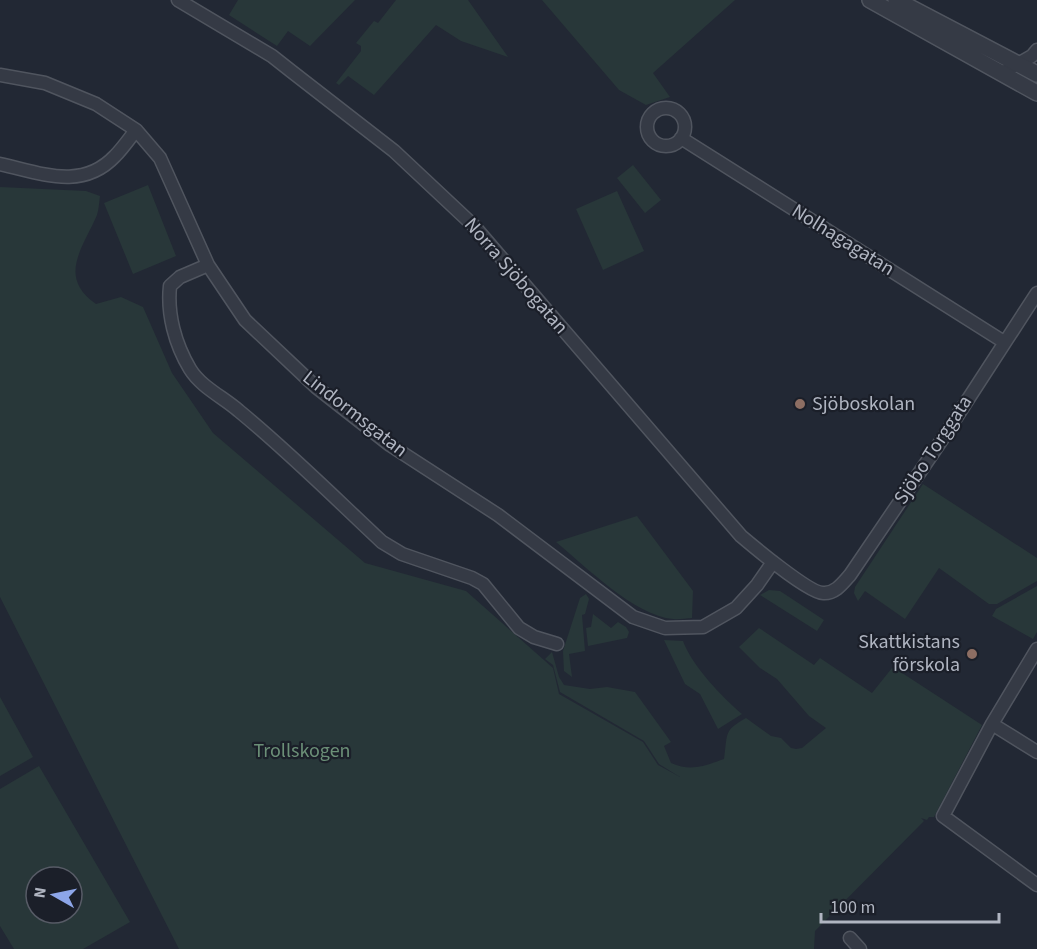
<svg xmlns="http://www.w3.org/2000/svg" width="1037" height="949" font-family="'Source Sans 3',sans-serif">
<rect width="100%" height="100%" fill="#222834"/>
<path fill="#283739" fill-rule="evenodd" d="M238,0H355L310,46L288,31L277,46L229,15Z
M396,0H468L508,57L461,41L436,25L374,95L348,76L339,85L336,83L361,51V46L356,43L374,21L378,23Z
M542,0H735L653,73L670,97L646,105L619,90Z
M633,165L661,200L645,213L617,178Z
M148,185L176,256L133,274L104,203Z
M0,187L86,191L100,196C99,202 99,209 97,215C83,248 57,277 96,304L121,297L143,307L172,373L213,433L365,563L466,591L553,668L559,694L643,742L658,765L680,777L659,764L644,741L560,692L553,665L545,659L552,652L559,677L564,685L590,689L607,687L635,692L671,742L664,746L671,763C691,772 704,766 724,759C728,733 723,731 746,718L771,736L781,738L791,748L796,749L802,748L826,728L809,716L777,679L760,668L739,647L759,628L814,665L820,658L872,693L892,668L895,670L896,669L982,725L934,817H929L927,820L921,818L924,821L815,931L814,949H179L0,597Z
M617,191L644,251L603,270L576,209Z
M923,484L1037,558V581L997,604H989L939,568L905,619L865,591L858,601L854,593L855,587Z
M637,516L693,591L692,618C686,618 679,620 673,619C635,616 585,566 556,542Z
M1037,586V632L1033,639L992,616L996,609Z
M769,590L780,591L824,620L817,631L760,595Z
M586,594L589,599L585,614L582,615L585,651L569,654L572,677L564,671L563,651L580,598Z
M593,614L611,628L618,622L626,627L629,632L627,638L588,646L586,628L591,627Z
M664,640L683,641C692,666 722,697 742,714L718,729L700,694L685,684Z
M0,697L33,757L0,776Z
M39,766L130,922L83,949H14L0,926V789ZM36,877H72V913H36Z"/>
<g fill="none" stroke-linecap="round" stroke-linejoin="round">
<g stroke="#50555f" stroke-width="15">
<path id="minor" d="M178,0L272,56L291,71L394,151L474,226L741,536C754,547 809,593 823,593C835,594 843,583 850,575L941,441L1037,293
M1002,73L1032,56L1037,50
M0,75L45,83L96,104L136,130L160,158L208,265L245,320L316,387L390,445L498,515L633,617L665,628L703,627L736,608L757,585L773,562
M647 127a19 19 0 1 1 38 0a19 19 0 1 1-38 0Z
M681,138L1004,342
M0,164C41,173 82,191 115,156C123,148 129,139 136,130
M208,265L180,277L170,286C167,314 175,344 190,369C201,387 223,397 239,411C289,452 335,498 382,542L402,554L472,578L483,584L519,628L534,637L557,644
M1037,649L992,724L943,816L1037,885
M992,724L1037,752
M850,938L860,949"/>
</g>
<g stroke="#50555f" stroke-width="18">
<path id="tertiary" d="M870,0L1037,93
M896,0L1037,74"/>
</g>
<use href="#minor" stroke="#353a45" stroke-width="12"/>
<use href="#tertiary" stroke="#353a45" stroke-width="15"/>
</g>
<g fill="#8d6e63" stroke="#1b1f29" stroke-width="2">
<circle cx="800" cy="404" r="6"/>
<circle cx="972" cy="654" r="6"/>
</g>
<g text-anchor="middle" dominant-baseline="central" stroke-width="4.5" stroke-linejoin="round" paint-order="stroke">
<g font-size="20" fill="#b0b5c1" stroke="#1b1f29">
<text transform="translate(843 240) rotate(32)">Nolhagagatan</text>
<text transform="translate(516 276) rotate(49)">Norra Sjöbogatan</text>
<text transform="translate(355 414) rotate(38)">Lindormsgatan</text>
<text transform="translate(933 450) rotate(-57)">Sjöbo Torggata</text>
</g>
<g font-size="20" fill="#b0b5c1" stroke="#1b1f29" text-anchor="start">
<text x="812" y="404">Sjöboskolan</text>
<text x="960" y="642" text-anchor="end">Skattkistans<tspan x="960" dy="23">förskola</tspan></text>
</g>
<g font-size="20" fill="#6b8f77" stroke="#1b1f29">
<text x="302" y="751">Trollskogen</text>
</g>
</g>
<g transform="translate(54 895) rotate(279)"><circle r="28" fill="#1b1f29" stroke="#575b66" stroke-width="1.5"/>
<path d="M0-4.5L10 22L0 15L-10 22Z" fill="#8da6e9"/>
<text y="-9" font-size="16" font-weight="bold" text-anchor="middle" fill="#b0b5c1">N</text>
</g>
<path d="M821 913v9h178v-9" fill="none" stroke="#b0b5c1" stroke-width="3"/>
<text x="830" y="913" font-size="18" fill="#b0b5c1" stroke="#1b1f29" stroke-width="4.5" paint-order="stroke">100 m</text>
</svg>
